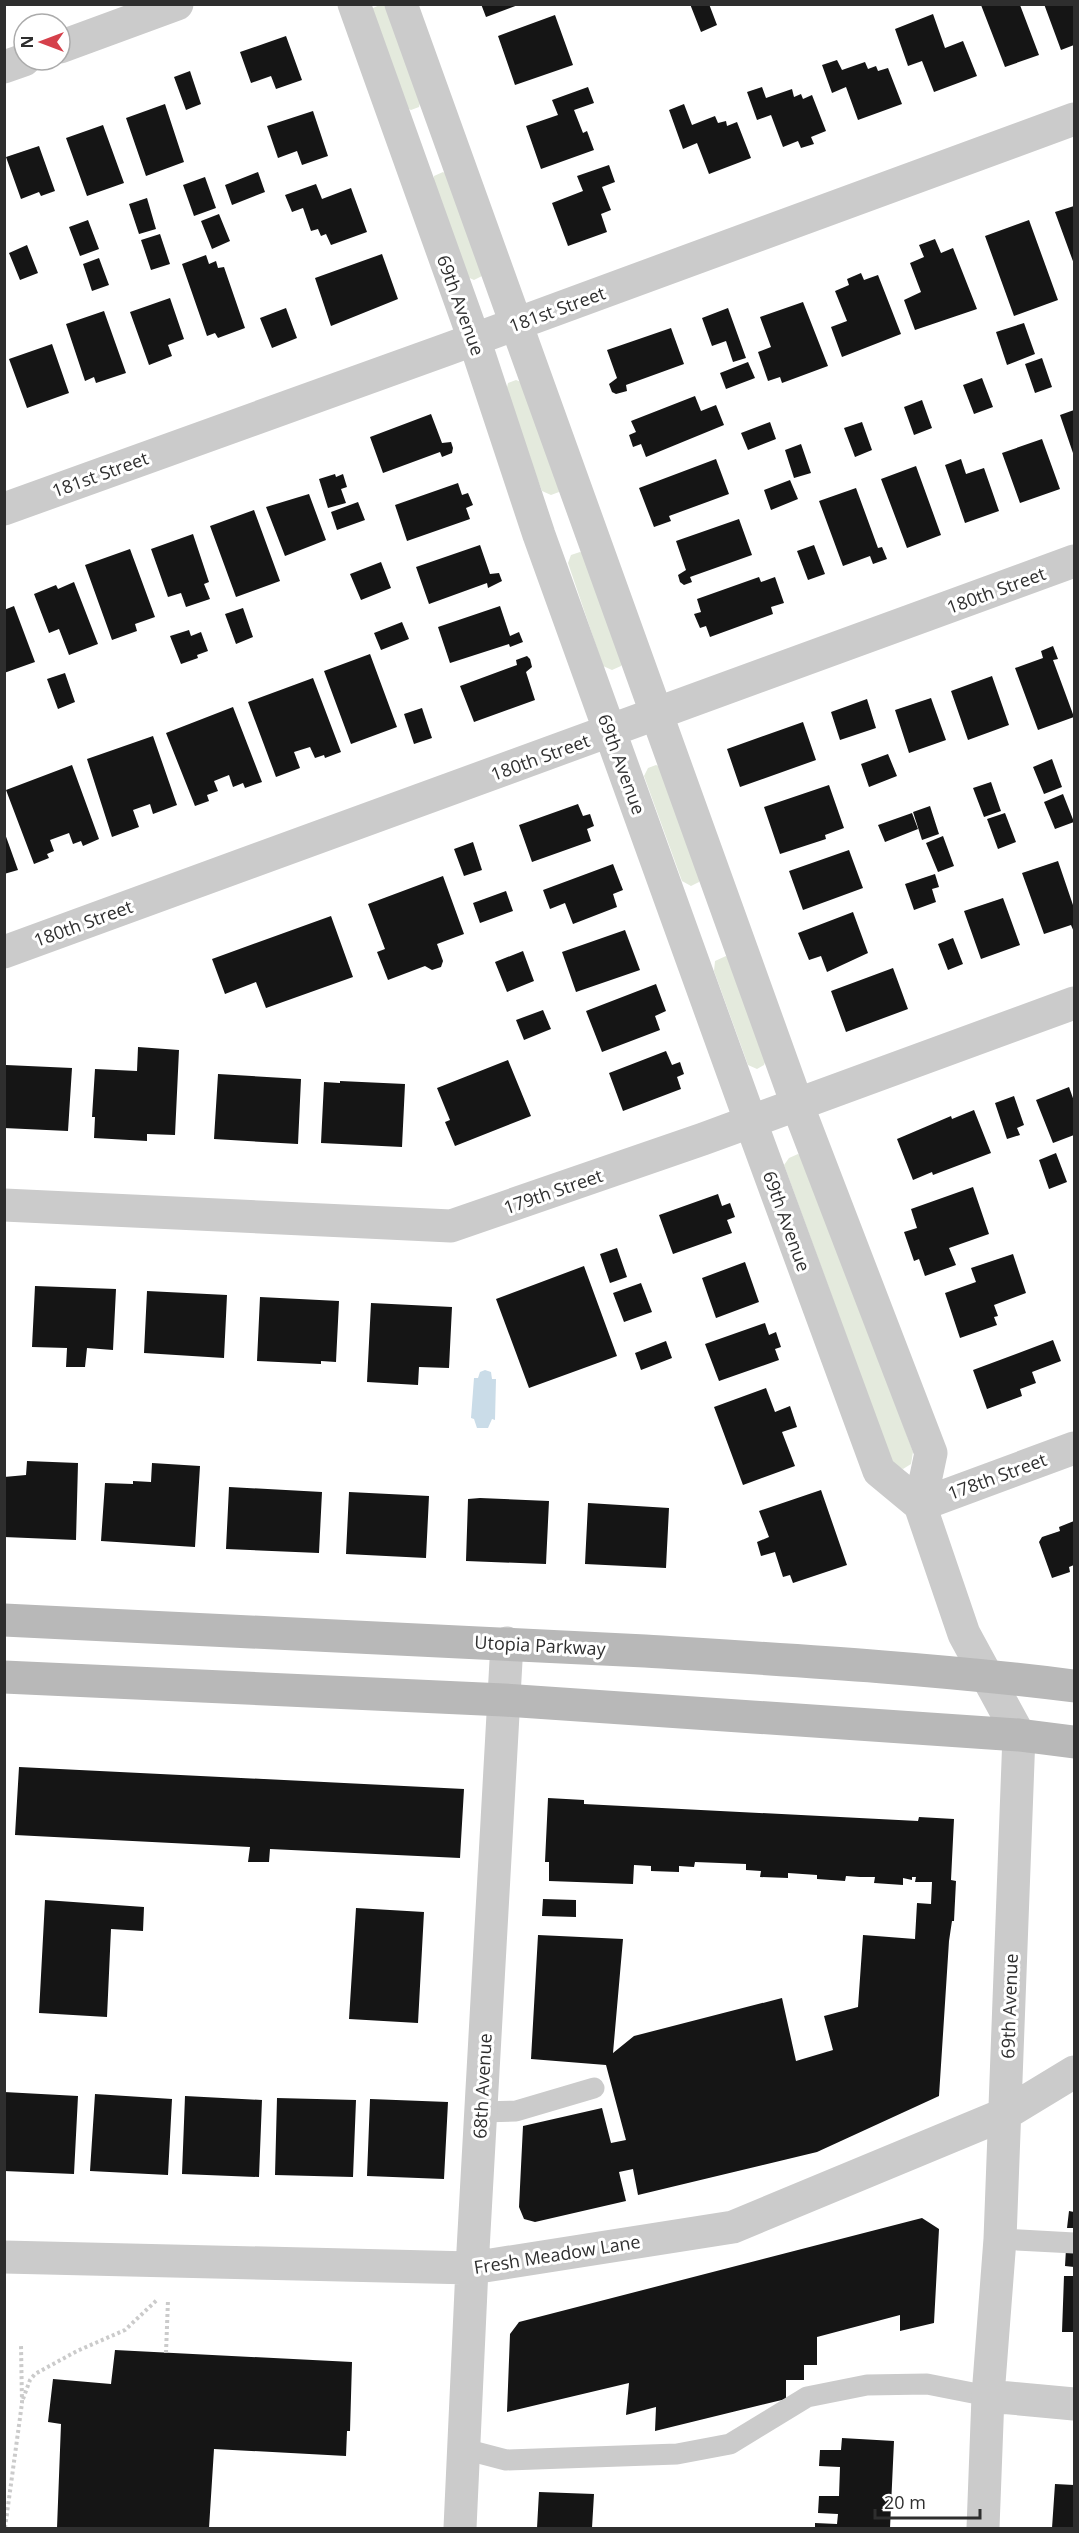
<svg xmlns="http://www.w3.org/2000/svg" width="1079" height="2533" font-family="'Open Sans',sans-serif">
<rect width="100%" height="100%" fill="#fff"/>
<path fill="#e4eadd" d="M382,4L389,8L421,98L419,107L411,110L402,106L370,20L373,8Z
M443,172L452,178L482,276L474,280L465,276L433,190L434,176Z
M516,380L526,384L561,483L559,492L551,495L542,491L505,396L508,383Z
M580,552L589,556L625,660L621,666L612,670L603,666L568,563L571,555Z
M656,765L665,769L701,873L699,882L691,886L682,881L644,776L648,768Z
M726,956L733,962L767,1057L764,1065L757,1069L748,1065L714,971L715,961Z
M798,1154L808,1161L913,1452L911,1464L903,1469L893,1464L784,1165L789,1158Z"/>
<path fill="#cadce8" d="M485,1370L491,1372L492,1379H496L495,1420L492,1419L488,1428H477L474,1419L471,1418L474,1378H478L480,1372Z"/>
<path fill="#151515" d="M481,4H518V5L486,17Z
M690,4H709L717,25L701,32Z
M1044,4H1074V45L1061,50Z
M981,5H1020L1039,55L1005,67Z
M933,14L945,48L963,41L977,76L934,92L922,61L908,66L895,29Z
M555,15L573,65L515,85L498,36Z
M286,36L302,80L276,89L271,76L251,83L240,52Z
M837,60L842,70L865,62L868,69L876,66L878,71L888,68L902,104L858,120L846,87L832,93L822,65Z
M190,71L201,104L186,110L174,77Z
M588,87L594,103L574,110L583,133L587,131L594,150L541,169L526,126L558,115L552,100Z
M762,87L766,98L792,89L794,97L801,94L803,99L812,95L826,131L811,137L814,144L801,148L798,141L783,147L771,115L757,120L747,92Z
M165,104L184,162L146,176L126,118Z
M684,104L692,125L715,116L718,123L726,121L727,126L737,122L751,158L709,174L697,143L683,149L669,110Z
M313,111L328,156L302,165L297,151L278,158L267,126Z
M103,125L124,183L87,196L66,138Z
M39,146L55,191L41,196L39,192L21,199L6,157Z
M609,165L615,182L602,187L611,210L601,214L607,232L568,246L552,203L583,191L577,176Z
M258,172L265,192L232,205L225,185Z
M205,177L216,208L194,216L183,185Z
M316,184L322,199L351,188L367,232L331,245L326,234L321,236L318,229L311,231L303,208L292,212L285,195Z
M147,198L156,229L139,234L129,204Z
M1074,206V264L1055,212Z
M219,214L230,241L212,249L201,221Z
M88,220L99,249L80,256L69,227Z
M1029,220L1058,300L1014,316L985,236Z
M160,234L170,264L151,270L141,240Z
M935,239L941,253L953,248L977,309L915,330L904,300L921,292L910,263L924,257L919,245Z
M27,245L38,273L20,280L9,253Z
M382,254L398,299L331,326L315,278Z
M206,255L209,264L216,261L218,268L224,267L245,328L218,338L215,333L207,336L182,264Z
M99,258L109,285L92,291L83,264Z
M861,273L864,280L878,275L901,334L842,357L831,327L847,321L835,291L849,285L847,279Z
M170,298L184,339L168,345L172,356L149,365L130,312Z
M803,302L828,366L782,383L780,377L768,381L758,352L771,347L760,317Z
M286,308L297,338L272,348L260,318Z
M728,308L746,358L733,362L726,341L712,346L702,318Z
M104,311L126,373L96,383L94,377L85,381L66,324Z
M1024,323L1035,354L1007,365L996,332Z
M671,328L684,364L626,385L627,391L616,394L612,392L609,384L617,378L607,350Z
M52,344L69,393L27,408L9,359Z
M1042,358L1052,387L1035,393L1025,364Z
M748,362L755,378L726,389L720,373Z
M982,378L993,407L974,414L963,385Z
M695,396L701,411L716,405L724,425L646,457L641,444L633,447L629,435L636,432L631,421Z
M922,400L932,428L914,435L904,407Z
M1074,410V456L1060,415Z
M431,414L442,443L451,442L453,448L452,453L442,457L440,452L383,473L370,437Z
M770,422L776,439L748,450L741,433Z
M862,422L872,450L855,457L844,428Z
M1042,439L1060,489L1020,503L1002,453Z
M801,444L811,473L794,478L785,450Z
M716,459L729,494L669,516L671,521L654,527L639,488Z
M961,459L966,474L984,468L999,511L965,523L945,465Z
M916,466L941,535L907,548L881,479Z
M335,474L336,477L343,474L347,487L341,489L346,503L328,508L319,479Z
M790,480L798,499L771,510L764,490Z
M458,483L462,495L468,493L473,505L466,508L470,519L407,541L395,505Z
M856,488L878,548L882,547L887,559L873,564L870,556L843,566L819,501Z
M309,494L326,540L285,556L266,507Z
M358,502L365,520L337,530L331,512Z
M254,510L280,581L236,597L210,526Z
M739,519L752,555L690,577L692,582L684,585L680,582L678,575L686,570L676,541Z
M193,534L209,582L204,584L210,599L186,607L181,593L168,597L151,549Z
M480,545L490,574L499,573L502,581L488,588L487,583L429,604L416,567Z
M814,545L825,574L808,580L797,551Z
M130,549L155,617L135,624L137,631L112,640L85,565Z
M381,562L391,588L361,600L350,574Z
M759,577L761,582L775,577L784,603L771,607L773,614L710,637L706,626L700,628L694,614L701,612L697,599Z
M74,582L98,644L69,655L59,629L49,633L34,594L56,585L58,589Z
M14,606L35,662L4,673V610Z
M500,606L510,636L519,632L523,642L510,647L509,644L450,663L438,627Z
M243,608L253,637L236,644L225,614Z
M402,622L409,639L381,650L374,633Z
M189,630L191,636L201,632L208,651L197,655L198,658L181,664L170,636Z
M1053,646L1058,659L1053,660L1074,717L1038,730L1015,668L1043,658L1041,651Z
M370,654L397,727L351,744L324,671Z
M527,656L530,659L532,667L526,672L535,700L474,722L460,686L517,665L516,660Z
M65,673L75,702L58,709L47,679Z
M992,676L1009,725L968,740L951,691Z
M313,678L341,752L325,758L324,755L315,758L310,747L294,752L300,768L276,777L248,702Z
M931,698L946,740L909,753L895,710Z
M867,699L876,728L840,740L831,712Z
M233,707L262,782L245,788L243,783L233,787L229,775L214,781L218,791L207,795L209,801L195,806L166,733Z
M422,708L432,738L414,744L404,714Z
M803,722L816,760L740,787L727,749Z
M153,736L177,805L153,814L150,804L133,810L139,827L112,837L87,759Z
M888,754L897,776L869,787L861,764Z
M1052,759L1062,787L1044,794L1033,767Z
M72,765L99,839L83,846L81,841L73,844L69,833L50,840L54,851L47,854L49,858L34,864L6,790Z
M991,782L1001,811L984,817L973,788Z
M829,785L844,828L825,835L826,839L780,854L764,807Z
M1063,794L1074,822L1055,829L1044,802Z
M578,804L583,816L590,814L594,826L587,829L591,841L532,862L519,825Z
M930,806L939,834L922,840L913,812Z
M912,813L918,829L885,842L878,825Z
M1005,813L1016,842L998,849L987,819Z
M4,831L18,870L4,874Z
M943,836L954,866L938,872L926,843Z
M473,842L482,870L464,876L454,849Z
M849,850L863,888L803,910L789,871Z
M1058,861L1074,908V932L1071,925L1044,934L1022,873Z
M613,864L623,890L613,894L617,907L573,924L565,903L550,909L543,890Z
M935,874L939,887L932,889L936,902L914,910L905,884Z
M443,876L464,934L437,944L443,961L441,967L432,970L425,966L388,980L377,952L385,949L368,904Z
M506,891L513,911L480,923L473,903Z
M1003,898L1020,945L981,959L964,911Z
M853,912L868,953L827,972L821,956L809,960L798,933Z
M331,916L353,977L266,1008L256,982L225,994L212,959Z
M625,930L640,970L576,992L562,952Z
M953,938L963,964L948,970L938,944Z
M523,951L534,981L507,992L495,962Z
M893,968L908,1009L846,1032L831,991Z
M656,984L666,1011L655,1016L660,1030L602,1052L586,1011Z
M543,1010L551,1029L524,1040L516,1020Z
M138,1047L179,1050L175,1135L147,1134V1141L94,1138L95,1117H92L95,1069L137,1071Z
M666,1051L672,1065L680,1062L684,1074L677,1077L681,1089L623,1111L609,1073Z
M508,1060L531,1116L455,1146L445,1122L450,1120L437,1088Z
M6,1065L72,1068L68,1131L4,1128Z
M218,1074L301,1079L298,1144L214,1139Z
M340,1081L405,1084L402,1147L321,1143L324,1082L340,1083Z
M1069,1087L1074,1101V1135L1053,1143L1036,1100Z
M1014,1096L1024,1125L1017,1128L1020,1135L1007,1139L995,1103Z
M974,1110L991,1153L933,1175L932,1172L913,1180L897,1139L951,1116L952,1119Z
M1056,1153L1067,1182L1049,1189L1039,1160Z
M973,1187L989,1234L949,1248L956,1265L925,1276L919,1259L914,1261L904,1232L917,1228L911,1209Z
M718,1194L722,1206L730,1203L735,1217L727,1220L732,1233L673,1254L659,1215Z
M617,1248L627,1277L610,1283L600,1254Z
M1013,1254L1026,1293L994,1305L998,1316L994,1317L997,1325L960,1338L945,1293L976,1282L971,1268Z
M745,1262L759,1302L716,1318L702,1278Z
M584,1266L617,1356L529,1388L496,1299Z
M641,1283L652,1312L624,1322L613,1293Z
M35,1286L116,1289L113,1350L87,1348L85,1367H66L67,1348L32,1347Z
M147,1291L227,1295L224,1358L144,1353Z
M260,1297L339,1301L336,1362L321,1361V1364L257,1361Z
M371,1303L452,1307L449,1368L419,1367L418,1385L367,1382Z
M765,1323L769,1335L776,1332L781,1347L775,1349L779,1360L719,1381L705,1344Z
M1053,1340L1061,1361L1032,1372L1036,1383L1020,1389L1022,1396L987,1409L973,1370Z
M666,1341L672,1358L641,1370L635,1353Z
M766,1388L775,1412L790,1406L797,1427L782,1432L795,1466L743,1485L714,1407Z
M27,1461L78,1463L76,1540L4,1537V1477L26,1475Z
M152,1463L200,1466L195,1547L101,1541L105,1483L133,1484V1481L151,1482Z
M229,1487L322,1492L319,1553L226,1549Z
M821,1490L847,1565L793,1583L790,1575L783,1577L775,1552L761,1556L757,1542L769,1537L759,1511Z
M349,1492L429,1496L426,1558L346,1554Z
M480,1498L549,1501L546,1564L466,1561L468,1499Z
M588,1503L669,1508L666,1568L585,1564Z
M1074,1521V1565L1069,1567L1070,1572L1052,1578L1039,1542L1042,1537L1060,1531L1059,1527Z
M19,1767L464,1789L460,1858L270,1849L269,1862H248L250,1847L15,1835Z
M548,1798L584,1800V1804L918,1821L919,1817L954,1819L951,1880L956,1881L954,1921H952L949,1941L939,2096L817,2152L638,2195L633,2169L619,2172L626,2201L535,2222L524,2219L519,2207L523,2126L602,2108L611,2143L626,2140L606,2065L531,2059L538,1935L623,1939L613,2053L634,2036L782,1998L796,2061L833,2050L824,2016L858,2007L863,1935L915,1939L917,1903L931,1904L932,1882H915L916,1877H912V1880L903,1878V1885L874,1883L875,1877H860L846,1876L845,1881L817,1879V1875L788,1873V1878L760,1877L761,1871L746,1870V1864L695,1862L694,1867L679,1866V1872L651,1871V1866L634,1865L633,1884L549,1881V1862H545Z
M543,1899L576,1900V1917L542,1916Z
M45,1900L144,1907L143,1931L111,1929L107,2017L39,2013Z
M356,1908L424,1912L418,2023L349,2019Z
M4,2092L78,2096L74,2174L4,2171Z
M95,2094L172,2099L168,2175L90,2171Z
M185,2096L262,2100L259,2177L182,2174Z
M277,2098L356,2100L353,2177L275,2175Z
M370,2099L448,2102L444,2179L367,2176Z
M1069,2211L1074,2212V2228H1067Z
M922,2218L939,2229L934,2323L900,2331V2315L817,2337V2365H804V2380H786V2399L655,2431L656,2407L626,2415L629,2383L507,2412L510,2334L519,2322Z
M1066,2249H1074V2267L1065,2266Z
M1064,2276H1074V2332H1062Z
M115,2350L352,2362L350,2431H347L346,2456L214,2449L209,2528H57L61,2424L48,2422L53,2379L111,2384Z
M842,2438L894,2441L890,2528H815V2523L837,2524L838,2514L818,2513L819,2496H839L840,2467L819,2466L820,2450H841Z
M1055,2484L1074,2485V2528H1052Z
M539,2492L594,2494L592,2528H537Z"/>
<g fill="none" stroke-linecap="round" stroke-linejoin="round">
<path stroke="#cbcbcb" stroke-width="4" stroke-dasharray="3 3" stroke-linecap="butt" d="M166,2353L168,2300
M23,2399L30,2380L35,2374L77,2351L125,2330L158,2299
M5,2528L22,2403L21,2345"/>
<path stroke="#cbcbcb" stroke-width="21" d="M481,2112L516,2111L594,2088
M1000,2239L1074,2243
M464,2449L506,2460L677,2454L730,2444L807,2397L867,2385L927,2384L988,2396"/>
<path stroke="#cbcbcb" stroke-width="33" d="M354,4L474,339L539,535L750,1120L879,1471L920,1505L964,1634L1019,1735L1000,2239L988,2396L983,2528
M401,4L797,1104L931,1453L920,1505
M60,47L177,4
M4,67L24,60
M4,509L448,349L1074,119
M4,952L1074,561
M4,1205L451,1226L703,1139L1074,1003
M920,1505L1074,1448
M4,2257L472,2268L733,2227L1005,2114L1074,2072
M988,2396L1074,2404
M460,2528L472,2268L507,1643"/>
<path stroke="#b8b8b8" stroke-width="33" d="M4,1620C218,1630 432,1639 645,1651C788,1660 932,1668 1074,1686
M4,1677L504,1700L1019,1735L1074,1742"/>
</g>
<g text-anchor="middle" dominant-baseline="central" stroke-width="6" stroke-linejoin="round" paint-order="stroke">
<g font-size="18" fill="#2e2e2e" stroke="#fff">
<text transform="translate(461 305) rotate(70)">69th Avenue</text>
<text transform="translate(557 309) rotate(-20)">181st Street</text>
<text transform="translate(100 474) rotate(-20)">181st Street</text>
<text transform="translate(996 590) rotate(-20)">180th Street</text>
<text transform="translate(540 757) rotate(-20)">180th Street</text>
<text transform="translate(622 764) rotate(70)">69th Avenue</text>
<text transform="translate(83 923) rotate(-20)">180th Street</text>
<text transform="translate(553 1191) rotate(-19)">179th Street</text>
<text transform="translate(787 1221) rotate(70)">69th Avenue</text>
<text transform="translate(997 1476) rotate(-20)">178th Street</text>
<text transform="translate(540 1645) rotate(3)">Utopia Parkway</text>
<text transform="translate(1009 2006) rotate(-88)">69th Avenue</text>
<text transform="translate(482 2086) rotate(-87)">68th Avenue</text>
<text transform="translate(557 2254) rotate(-9)">Fresh Meadow Lane</text>
</g>
</g>
<rect width="1079" height="2533" fill="none" stroke="#2e2e2e" stroke-width="12"/>
<g transform="translate(42 42) rotate(270)"><circle r="28" fill="#ffffff" stroke="#ababab" stroke-width="1.5"/>
<path d="M0-4.5L10 22L0 15L-10 22Z" fill="#d5404b"/>
<text y="-9" font-size="16" font-weight="bold" text-anchor="middle" fill="#2e2e2e">N</text>
</g>
<path d="M875 2509v9h105v-9" fill="none" stroke="#2e2e2e" stroke-width="3"/>
<text x="884" y="2509" font-size="18" fill="#2e2e2e" stroke="#ffffff" stroke-width="4.5" paint-order="stroke">20 m</text>
</svg>
